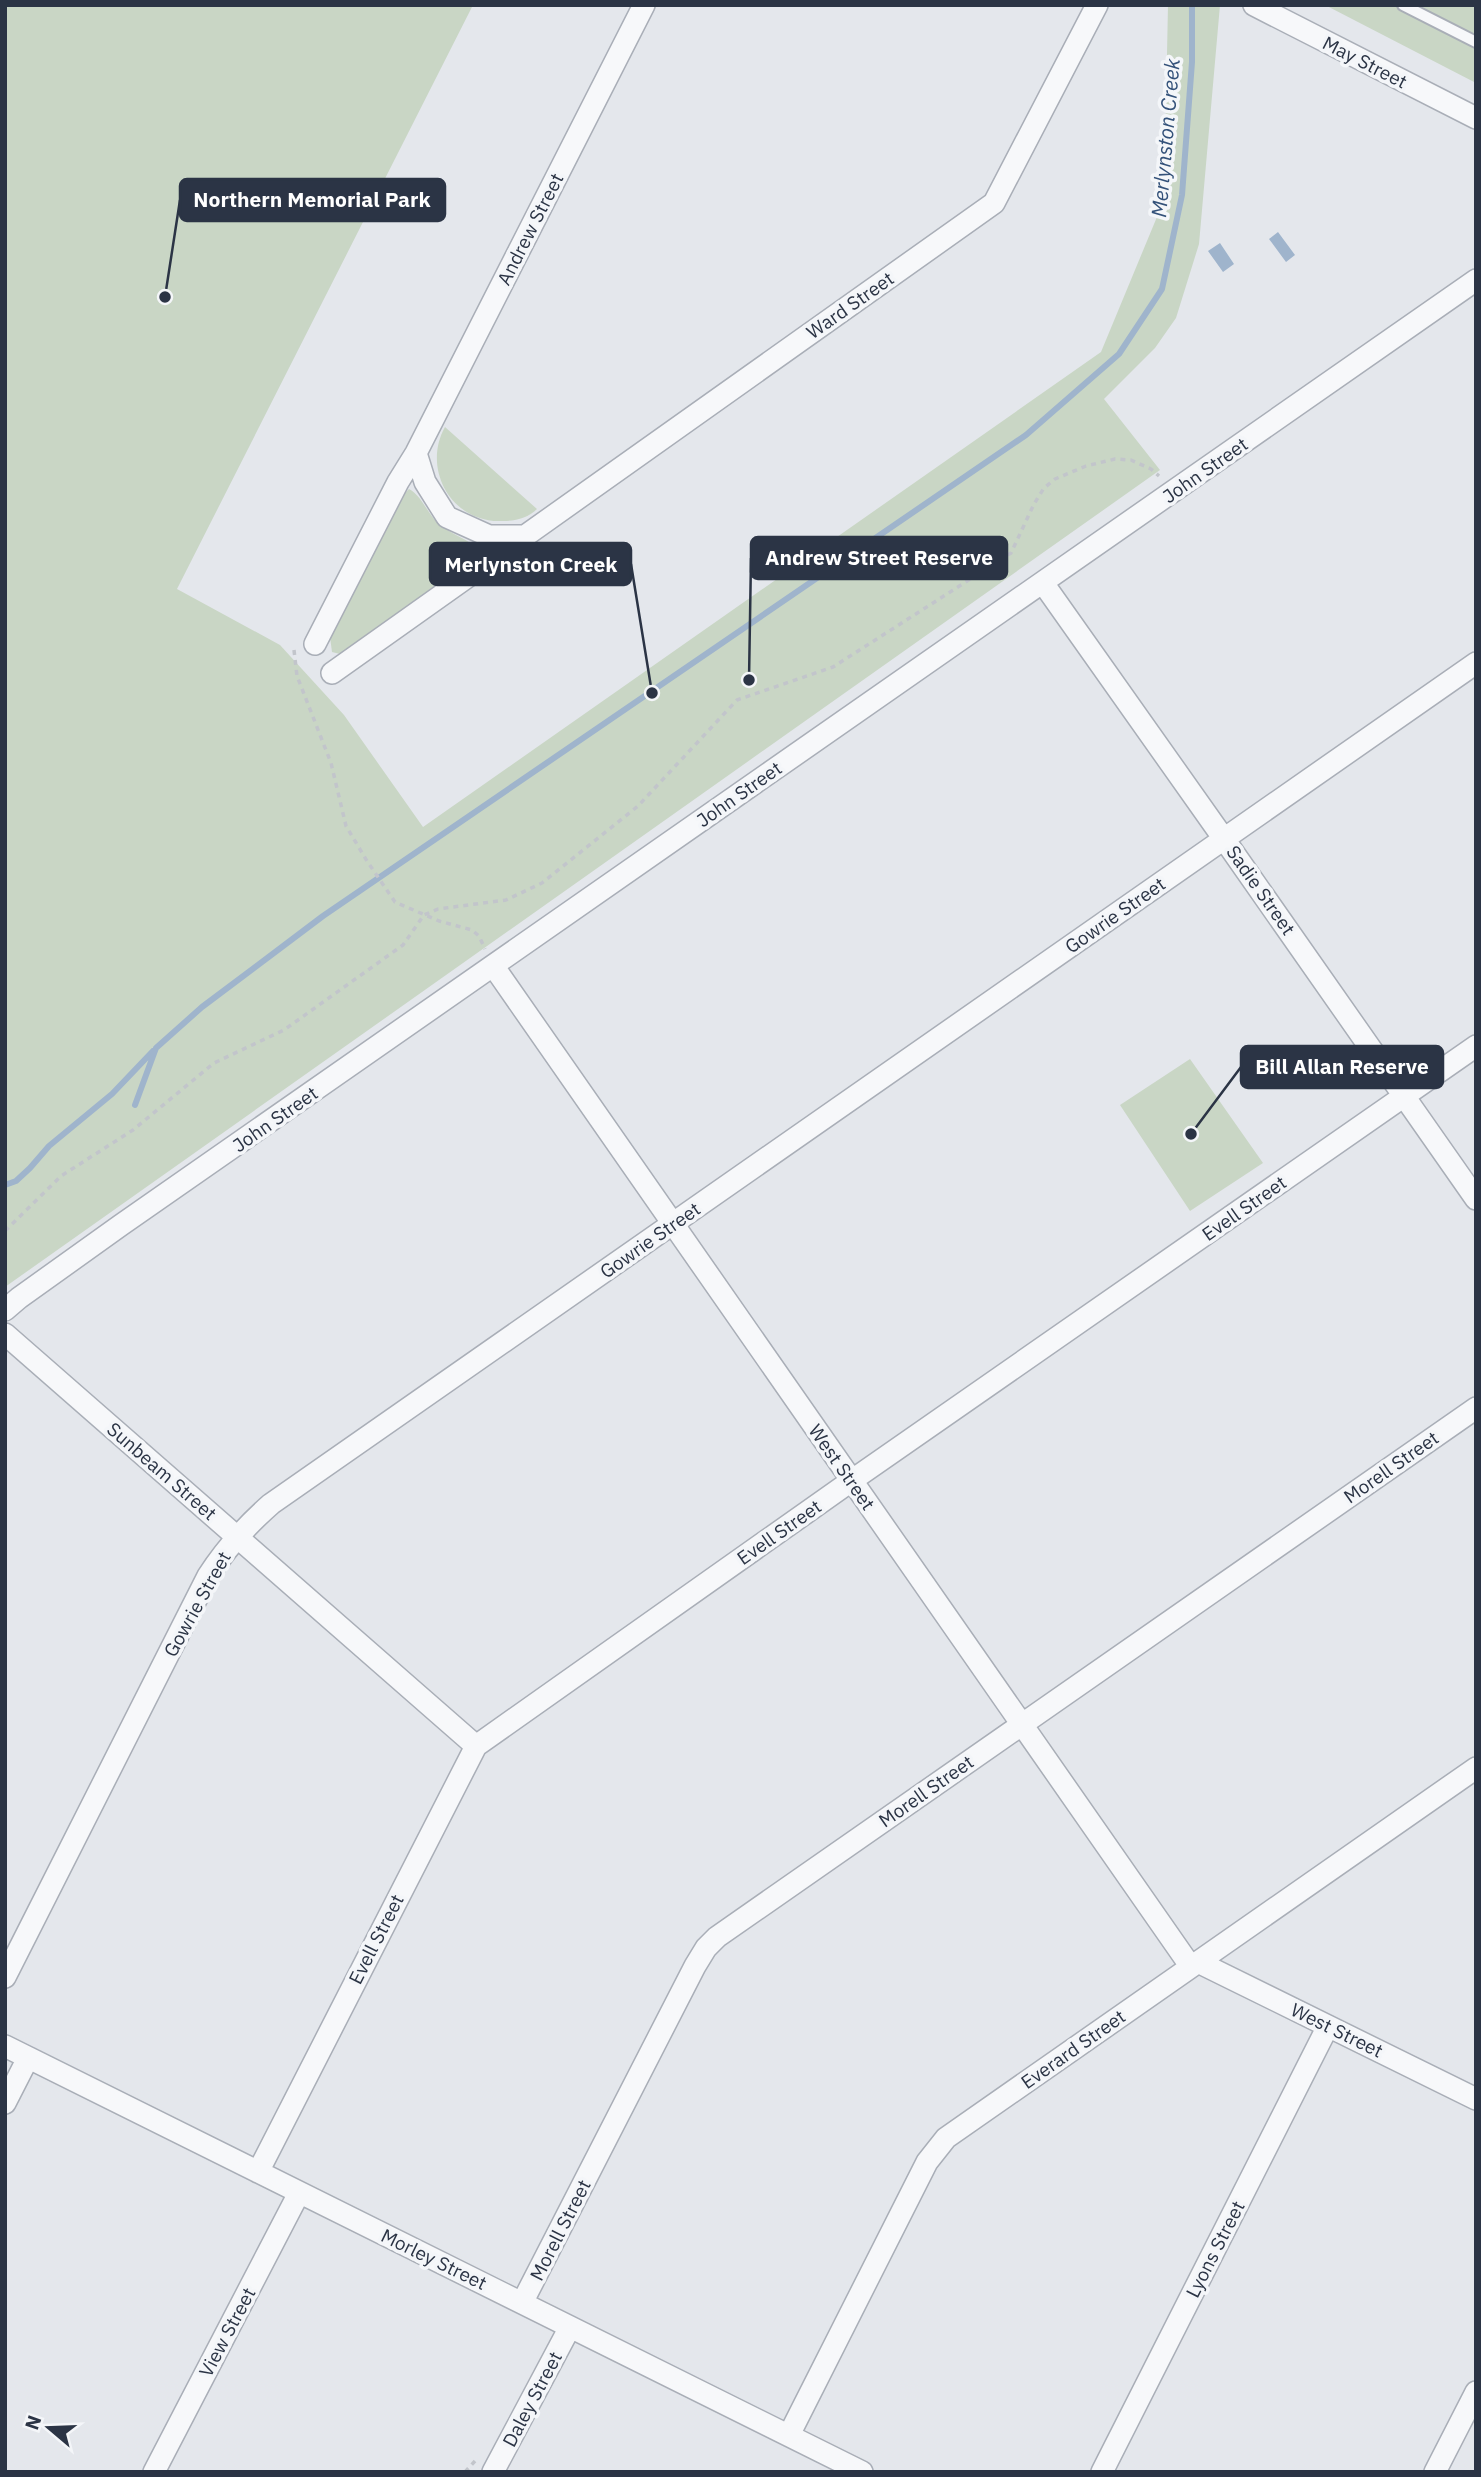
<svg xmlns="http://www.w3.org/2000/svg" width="1481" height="2477" font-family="'IBM Plex Sans',sans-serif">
<rect width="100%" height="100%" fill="#e4e7ec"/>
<path fill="#c9d6c5" d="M5,5H473L177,589L280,645L344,715L423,827L1101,352L1164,200L1168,5H1220L1199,244L1176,318L1155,348L1104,399L1160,470L5,1287Z
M1325,5H1476V83Z
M445,427L537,509C528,518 516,521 503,521C453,524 421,470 445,427Z
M409,489C422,496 427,513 438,523C451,535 469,539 481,551L478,560L340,654L332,652L330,637L401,497Z
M1190,1059L1263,1163L1190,1211L1120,1105Z"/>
<path fill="#9fb4cc" d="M1278,232L1295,255L1286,262L1269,239Z
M1220,243L1234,264L1223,272L1208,251Z"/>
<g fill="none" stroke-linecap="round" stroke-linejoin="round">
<path stroke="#9fb4cc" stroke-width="6" d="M135,1105L156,1048L202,1007L323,916L1026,435L1119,354L1162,289L1182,195L1192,62V5
M5,1185L16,1181L30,1168L49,1146L112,1094L153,1051"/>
<g stroke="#a9aeb7" stroke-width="14">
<path id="lane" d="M1403,5L1476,42"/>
</g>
<g stroke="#a9aeb7" stroke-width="24">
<path id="street" d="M1254,5L1476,118
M416,453L425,482L447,517L489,536H524
M1043,583L1224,839L1476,1199
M315,644L398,482L416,453L644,5
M332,673L994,203L1097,5
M494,967L1191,1967
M5,1310L19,1298L121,1225L1476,280
M5,1334L476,1746
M1198,1962L1476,2099
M5,1977L208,1576C226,1548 246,1526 271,1504L1476,663
M5,2046L862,2472
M5,2103L28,2058
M258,2172L476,1746L851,1481L1476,1046
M522,2303L695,1966L706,1948L717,1937L1476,1408
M789,2435L927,2162L946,2138L1476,1768
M154,2472L299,2193
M493,2472L570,2327
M1102,2472L1328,2026
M1435,2472L1476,2392"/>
</g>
<path stroke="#c2c5cb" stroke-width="3.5" stroke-dasharray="5 5" stroke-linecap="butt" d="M294,650L297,676L331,763L346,826L367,861L395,902L439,921L472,930L479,936L485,949
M5,1231L61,1176L133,1130L214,1063L284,1030L403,945L424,915L438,909L506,900L542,883L638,806L737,700L833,667L1011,553L1034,504L1044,488L1055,479L1086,466L1115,459L1131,460L1151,469L1159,476
M465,2472L475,2461"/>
<use href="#lane" stroke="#f7f8fa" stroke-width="10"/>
<use href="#street" stroke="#f7f8fa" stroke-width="21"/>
</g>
<g text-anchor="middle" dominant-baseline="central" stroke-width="7" stroke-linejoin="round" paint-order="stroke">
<g font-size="19" fill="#2b3445" stroke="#f4f6f9">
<text transform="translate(1365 62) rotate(27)">May Street</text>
<text transform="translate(530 229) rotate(-63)">Andrew Street</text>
<text transform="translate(850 305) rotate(-35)">Ward Street</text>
<text transform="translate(1205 470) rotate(-35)">John Street</text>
<text transform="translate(739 794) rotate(-35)">John Street</text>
<text transform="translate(1261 890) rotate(55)">Sadie Street</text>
<text transform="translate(1115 915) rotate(-35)">Gowrie Street</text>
<text transform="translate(275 1119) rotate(-35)">John Street</text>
<text transform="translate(1244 1208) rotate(-35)">Evell Street</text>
<text transform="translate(650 1240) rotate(-35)">Gowrie Street</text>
<text transform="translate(842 1467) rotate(55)">West Street</text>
<text transform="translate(1391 1467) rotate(-35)">Morell Street</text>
<text transform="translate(162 1471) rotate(41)">Sunbeam Street</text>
<text transform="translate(779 1532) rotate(-35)">Evell Street</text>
<text transform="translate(197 1604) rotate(-61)">Gowrie Street</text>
<text transform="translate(926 1791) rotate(-35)">Morell Street</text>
<text transform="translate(376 1939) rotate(-63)">Evell Street</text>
<text transform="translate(1337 2030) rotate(26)">West Street</text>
<text transform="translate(1073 2049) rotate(-35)">Everard Street</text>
<text transform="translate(560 2230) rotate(-63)">Morell Street</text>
<text transform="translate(1215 2249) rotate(-63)">Lyons Street</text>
<text transform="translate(434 2259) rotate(26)">Morley Street</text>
<text transform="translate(227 2332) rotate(-62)">View Street</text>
<text transform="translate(532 2399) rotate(-62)">Daley Street</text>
</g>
<g font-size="21" font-style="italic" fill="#34527a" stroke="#f4f6f9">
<text transform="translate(1165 138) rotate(-85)">Merlynston Creek</text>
</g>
</g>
<path fill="none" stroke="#2b3445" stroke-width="2.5" d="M165 297L180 200M749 680L751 558M652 693L631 564M1191 1134L1241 1067"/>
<g fill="#2b3445" stroke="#f4f6f9" stroke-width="2.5">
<circle cx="165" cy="297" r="7"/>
<circle cx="749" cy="680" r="7"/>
<circle cx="652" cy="693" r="7"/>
<circle cx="1191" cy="1134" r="7"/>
</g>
<g fill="#2b3445" stroke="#2b3445" stroke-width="2.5">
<rect x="180" y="179" width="265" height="42" rx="7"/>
<rect x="751" y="537" width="256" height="42" rx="7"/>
<rect x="430" y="543" width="201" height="42" rx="7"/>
<rect x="1241" y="1046" width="202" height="42" rx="7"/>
</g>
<g font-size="21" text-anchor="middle" font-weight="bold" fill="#fff">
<text x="312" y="207">Northern Memorial Park</text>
<text x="879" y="565">Andrew Street Reserve</text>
<text x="531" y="572">Merlynston Creek</text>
<text x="1342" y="1074">Bill Allan Reserve</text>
</g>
<rect width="1481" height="2477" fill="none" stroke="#2b3445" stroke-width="14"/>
<g transform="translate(49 2428) rotate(289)" stroke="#f4f6f9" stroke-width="5" paint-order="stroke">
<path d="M0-5L12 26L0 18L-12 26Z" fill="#2b3445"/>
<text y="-10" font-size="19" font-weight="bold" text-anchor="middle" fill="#2b3445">N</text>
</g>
</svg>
